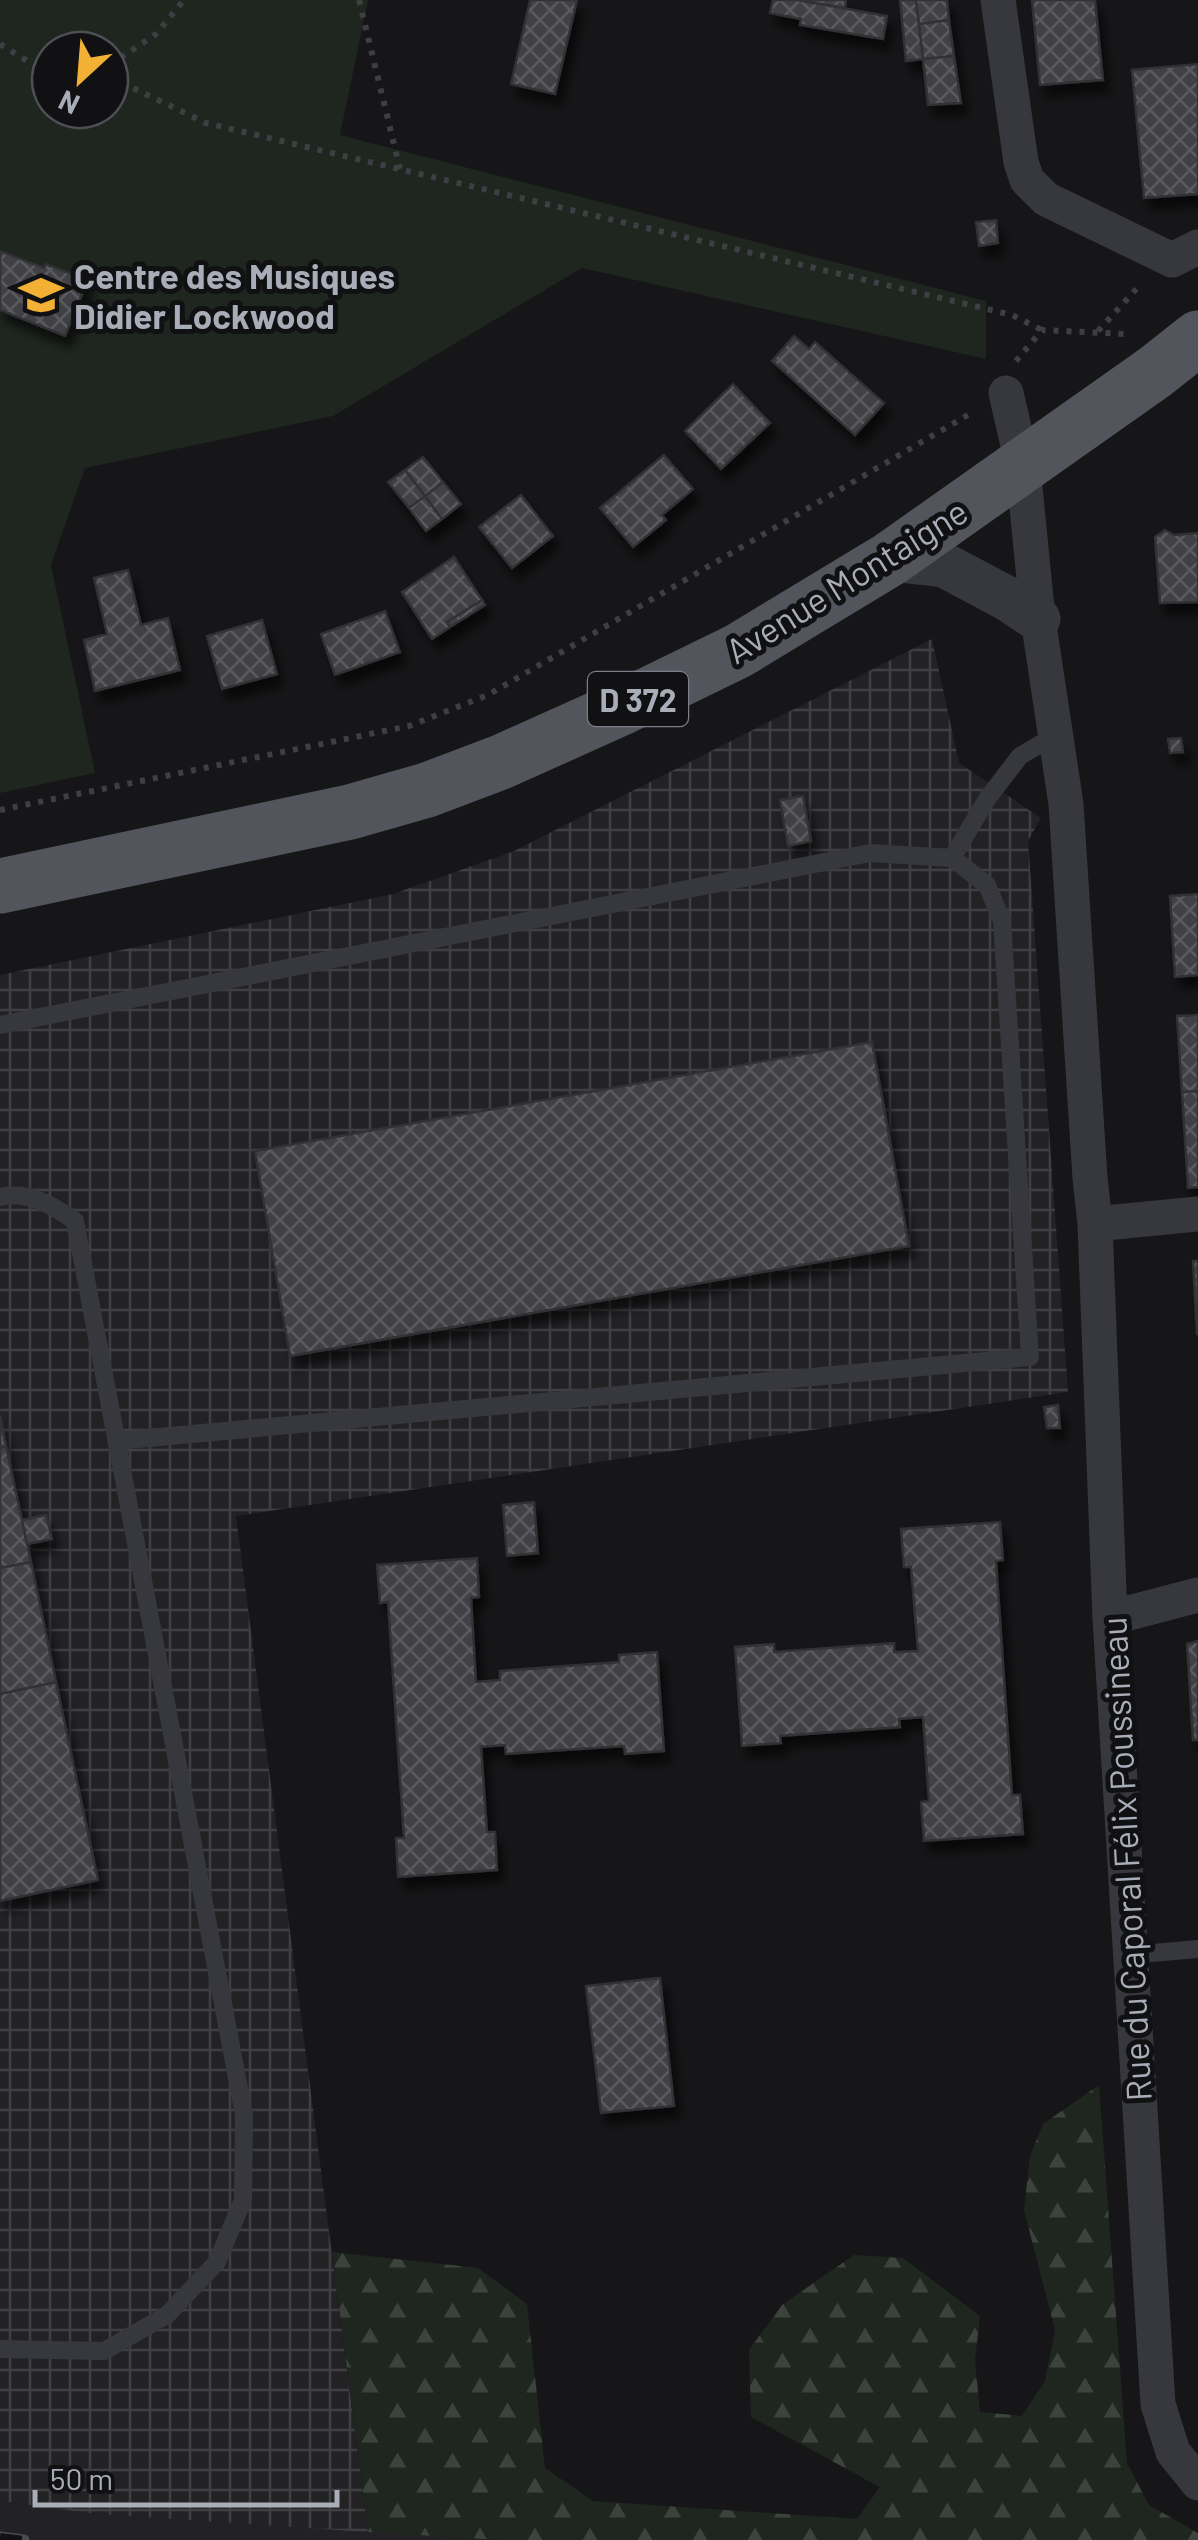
<svg xmlns="http://www.w3.org/2000/svg" width="1198" height="2540" font-family="Barlow,sans-serif">
<defs>
<pattern id="industrial-grid" width="8" height="8" patternUnits="userSpaceOnUse" patternTransform="scale(2.5)"><rect width="8" height="8" fill="#222225"/><path d="M0 4h8M4 0v8" fill="none" stroke="#3f3f43"/></pattern>
<pattern id="forest-firs" width="22" height="20" patternUnits="userSpaceOnUse" patternTransform="scale(2.5)"><rect width="22" height="20" fill="#1e261f"/><path d="M5 1l3.5 6h-7zM16 11l3.5 6h-7z" fill="#3c433d"/></pattern>
<pattern id="building-cross-hatch" width="8" height="8" patternUnits="userSpaceOnUse" patternTransform="scale(2.5)"><rect width="8" height="8" fill="#404145"/><path d="M0 0l8 8M0 8l8-8" fill="none" stroke="#595a5e"/></pattern>
<filter id="shadow"><feDropShadow dx="6" dy="11" stdDeviation="5" flood-color="#0009"/></filter>
</defs>
<rect width="100%" height="100%" fill="#161618"/>
<path fill="#222225" d="M0,2501L96,2514L500,2540H0Z"/>
<path fill="url(#industrial-grid)" d="M932,639L959,763L1041,818L1028,841L1068,1392L236,1516L368,2532L96,2514L0,2501V975L393,894L514,851Z"/>
<path fill="url(#forest-firs)" d="M1099,2085L1127,2463L1149,2505L1198,2533V2540H500L368,2532L332,2252L478,2268L527,2304L545,2468L593,2501L857,2519L880,2487L751,2417L749,2350L782,2305L854,2255L903,2258L980,2316L975,2360L980,2412L1022,2416L1045,2381L1055,2330L1024,2210L1030,2156L1043,2124Z"/>
<path fill="#1e261f" fill-rule="evenodd" d="M0,0H368L340,135L986,301V359L582,268L333,416L85,468L51,565L95,773L0,793ZM50,50H110V110H50Z"/>
<path fill="url(#building-cross-hatch)" stroke="#303034" stroke-width="2.5" filter="url(#shadow)" d="M530,0H577L555,94L511,84Z
M773,0H797L887,16L883,39L800,25L801,19L770,13Z
M797,0H846L845,8Z
M900,0H916L923,59L906,61Z
M916,0H947L949,20L919,24Z
M1032,0H1095L1103,80L1040,85Z
M949,20L954,56L923,59L919,24Z
M954,56L961,103L928,105L923,59Z
M1198,64V194L1144,198L1132,70Z
M996,220L998,243L979,246L976,222Z
M0,251L44,268L46,264L88,280L65,336L0,310Z
M794,336L809,349L815,342L884,403L855,435L772,361Z
M733,384L770,423L721,469L685,431Z
M664,455L693,489L662,515L666,520L633,547L600,508Z
M423,457L443,482L425,496L405,470Z
M405,470L425,496L409,508L388,482Z
M443,482L461,504L442,519L425,496Z
M521,495L553,536L512,568L479,527Z
M425,496L442,519L426,531L409,508Z
M1165,530L1174,535L1198,533V602L1160,603L1155,537Z
M454,557L482,600L447,622L450,627L432,639L402,592Z
M128,570L141,625L168,618L180,670L95,691L84,640L107,634L94,578Z
M482,600L485,605L450,627L447,622Z
M385,611L400,652L335,675L321,634Z
M262,620L277,674L222,689L207,636Z
M1181,738L1183,752L1170,753L1168,739Z
M803,796L811,841L788,846L780,800Z
M1198,894V975L1175,977L1170,896Z
M1198,1015V1091L1182,1092L1177,1016Z
M872,1042L909,1246L290,1356L255,1151Z
M1198,1091V1187L1188,1188L1182,1092Z
M1193,1261H1198V1334H1197Z
M1058,1405L1060,1428H1047L1044,1407Z
M0,1415L6,1446L0,1448Z
M6,1446L31,1562L0,1568V1448Z
M534,1502L538,1553L507,1556L503,1505Z
M46,1515L52,1539L27,1544L22,1520Z
M1000,1522L1003,1560L996,1561L1012,1795H1020L1023,1834L924,1841L921,1802L929,1801L923,1717L899,1719L900,1727L780,1736L781,1743L742,1746L735,1647L774,1644V1652L894,1643V1652L918,1651L911,1567H904L901,1529Z
M477,1558L479,1597L471,1598L476,1682L500,1680V1671L619,1662V1655L657,1652L664,1751L625,1754L624,1746L506,1754L505,1745L481,1747L487,1832H495L497,1870L398,1877L396,1838H404L388,1602L380,1603L377,1565Z
M31,1562L56,1682L0,1694V1568Z
M1198,1641V1740H1193L1187,1644Z
M56,1682L98,1880L0,1901V1694Z
M660,1978L674,2106L601,2113L586,1986Z"/>
<g fill="none" stroke-linecap="round" stroke-linejoin="round">
<path stroke="#3d3f44" stroke-width="6" stroke-dasharray="5 8" stroke-linecap="butt" d="M359,0L400,169
M0,44L50,75
M110,65L156,34L184,0
M110,77L206,123L1012,315L1042,330
M1098,331L1140,285
M1016,361L1042,330L1124,334
M0,810L409,726L488,695L973,412"/>
<path stroke="#37383d" stroke-width="18" d="M0,1025L870,853L952,858L987,799L1020,756L1054,736
M0,1197C29,1191 52,1205 75,1221L244,2115L243,2200L217,2262L167,2315L104,2351L0,2349
M116,1441L1030,1357L1002,921L987,885L952,858
M1130,1955L1198,1949"/>
<path stroke="#37383d" stroke-width="35" d="M998,0L1021,162L1027,180L1046,199L1172,260L1198,247
M1006,393L1023,467L1038,619L1066,804L1090,1178L1095,1224L1110,1618L1158,2404L1173,2452L1198,2483
M1095,1224L1198,1214
M1110,1618L1198,1595"/>
<path stroke="#37383d" stroke-width="45" d="M890,559L944,565L1008,599L1038,619"/>
<path stroke="#53555c" stroke-width="55" d="M0,886L350,812L427,790L501,762L619,709L738,651L890,559L1155,372L1198,338"/>
<g stroke="#4a4c52" stroke-width="11">
<path id="rail" d="M0,2537L24,2540"/>
</g>
<use href="#rail" stroke="#111113" stroke-width="8" stroke-dasharray="22" stroke-linecap="butt"/>
</g>
<defs>
<g id="university-bare" transform="scale(3.45)"><path d="M0-5L7-2L0 1L-7-2ZM-4 1L0 2.5L4 1V4Q0 6-4 4Z" fill="#f2b134" stroke="#111113" stroke-width="2.5" paint-order="stroke"/></g>
</defs>
<g fill-rule="evenodd">
<use href="#university-bare" x="41" y="295"/>
</g>
<g text-anchor="middle" dominant-baseline="central" stroke-width="10" stroke-linejoin="round" paint-order="stroke">
<rect fill="#111113" stroke="#7b7e86" stroke-width="2.5" x="588" y="672" width="100" height="54" rx="8"/>
<g font-size="32" font-weight="bold" fill="#a8adb8">
<text x="638" y="699">D 372</text>
</g>
<g font-size="35" font-weight="bold" fill="#a8adb8" stroke="#111113" text-anchor="start">
<text x="74" y="275">Centre des Musiques<tspan x="74" dy="40">Didier Lockwood</tspan></text>
</g>
<g font-size="35" fill="#a8adb8" stroke="#111113">
<text transform="translate(846 580) rotate(-32)">Avenue Montaigne</text>
<text transform="translate(1125 1859) rotate(-93)">Rue du Caporal Félix Poussineau</text>
</g>
</g>
<g transform="translate(80 80) rotate(206)"><circle r="48" fill="#111113" stroke="#4d4f55" stroke-width="2.5"/>
<path d="M0-8L18 38L0 25L-18 38Z" fill="#f2b134"/>
<text y="-15" font-size="28" font-weight="bold" text-anchor="middle" fill="#a8adb8">N</text>
</g>
<path d="M35 2490v15h302v-15" fill="none" stroke="#a8adb8" stroke-width="5"/>
<text x="50" y="2490" font-size="30" fill="#a8adb8" stroke="#111113" stroke-width="8" paint-order="stroke">50 m</text>
</svg>
